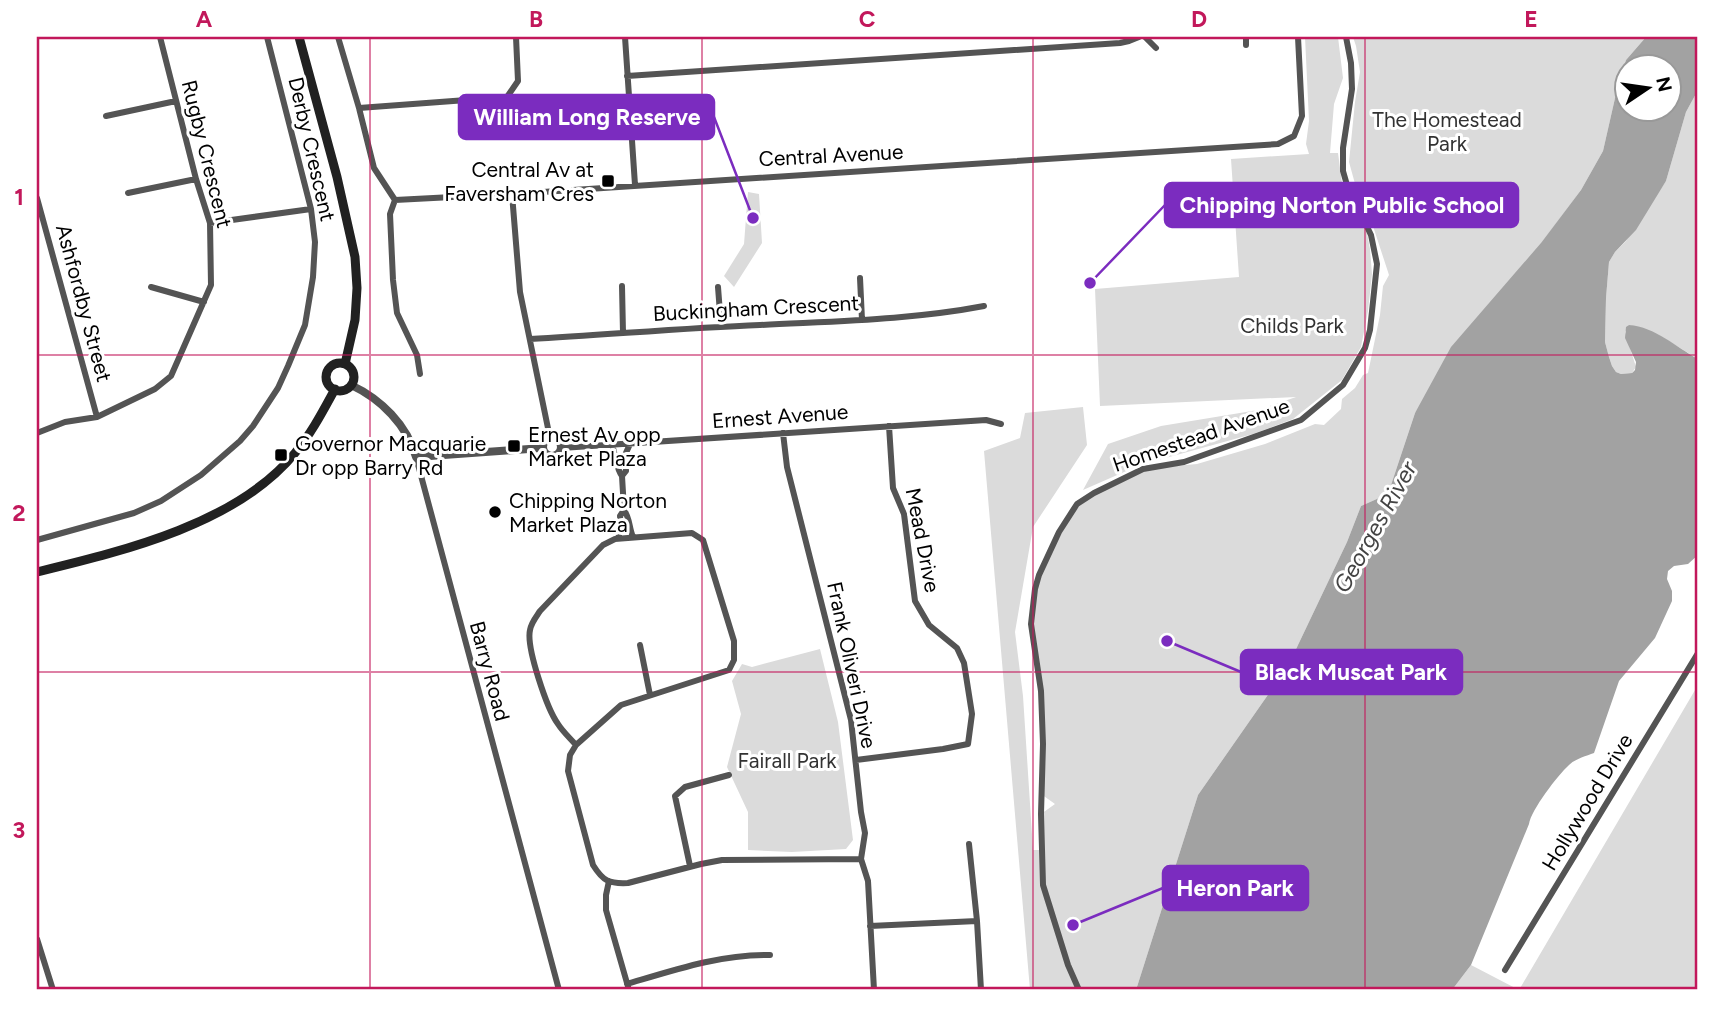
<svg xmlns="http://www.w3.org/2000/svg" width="1735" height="1027" font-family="Figtree,sans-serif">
<rect width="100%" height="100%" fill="#fff"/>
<path fill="#dbdbdb" d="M1305,37H1338L1343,78L1334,104L1330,153H1338L1342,183L1367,233L1370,249L1372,274L1368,311L1361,347L1342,380L1293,419L1253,434L1140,465L1083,490L1108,444L1161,426L1258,410L1296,397L1100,406L1095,289L1239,277L1231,159L1309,154L1306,144L1309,121Z
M1353,37H1646L1626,60L1618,85L1603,151L1581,190L1415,413L1388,494L1361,506L1347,542L1288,666L1198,795L1136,990H1030L984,451L1020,438L1025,413L1083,407L1087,445L1033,527L1015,632L1023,696L1033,850H1042L1041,814L1055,804L1041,794V691L1031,624L1039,575L1077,504L1143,469L1197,464L1265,444L1315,424L1324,425L1341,409L1342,399L1355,388L1363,375L1368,373L1380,315L1383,286L1389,275L1371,220L1357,191L1349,162L1355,102L1360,72L1356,46Z
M1698,90V359L1659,335L1629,325L1625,332L1636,367L1632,373L1621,374L1616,372L1612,366L1609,357L1605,342L1606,298L1609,262L1615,252L1626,241L1666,181L1686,112Z
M748,192L759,194L762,243L734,287L724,276L744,244Z
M820,649L838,722L853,840L846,849L792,852L748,850V812L727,767L741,714L732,681L742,664L752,667Z
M1698,685V990H1452L1471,965L1519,990Z"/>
<path fill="#a2a2a2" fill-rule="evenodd" d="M1646,37H1698V90L1686,112L1666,181L1636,230L1615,252L1609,262L1606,298L1605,342L1609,357L1612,366L1616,372L1621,374L1632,373L1635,370L1636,362L1625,338L1626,327L1629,325C1655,327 1676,347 1698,359V555L1688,564L1674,566L1668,571L1667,579L1672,591V601L1655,638L1619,681L1594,753C1586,756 1575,759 1569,765C1558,775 1531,810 1529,824L1471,965L1452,990H1136L1198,795L1288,666L1347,542L1361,506L1388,494L1415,413L1451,347L1541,243L1581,190L1603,151L1618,85L1626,60ZM1626,66H1668V108H1626Z"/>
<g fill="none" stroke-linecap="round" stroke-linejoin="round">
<path stroke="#545454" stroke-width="6" d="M338,37L359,108L374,168L395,200
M625,37L635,185
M1145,37L1156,48
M1246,37V45
M627,76L1120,43L1129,41L1139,37
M359,108L507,97L518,81L516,37
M106,116L176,101
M128,193L196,179
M512,194L520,292L550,438
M37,198L97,417
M395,200L512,194L1278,144L1294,136L1302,116L1298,37
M395,200L390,214L393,280L397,313L417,355L420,374
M210,223L311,209
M860,278L862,320
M622,286L623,333
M151,287L204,302
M718,287L721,326
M530,339C606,335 683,328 760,325C834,321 911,320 984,306
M37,433L65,422L97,417L155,389L171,376L211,285L210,223L196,179L160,37
M783,433L787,467L851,720L861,812L865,833L861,859L868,881L874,990
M612,445C616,455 616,469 622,476L624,510L620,516L621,528L618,538
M561,448L986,420L1001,424
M416,457L559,990
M622,476L626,471L625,455L630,444
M624,510C630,518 629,528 633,537
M37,540L134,513L161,501L201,475L240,441L253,426L278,388L288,366L305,325L313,277L315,242L311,209L267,37
M640,645L650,695
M576,745L621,705L729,670L734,660V641L703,540L692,533L615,539L603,545L540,611C536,617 531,623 530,630C526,647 547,709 558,724C563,732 570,738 576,745L570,755L568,771L593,865C603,881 609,884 628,883L701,864L722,860L861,859
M856,760L943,749L968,744L972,714L964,663L957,648L929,625L915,601L904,514L893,488L889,426
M969,844L977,921L981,990
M690,866L675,796L685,787L729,775
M609,881L606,895V910L629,990
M870,926L977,921
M37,939L53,990
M1505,970L1698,653
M627,984C674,970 721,954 770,955
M1079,990L1068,965L1043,885L1041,814L1043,744L1041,691L1031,624L1035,589L1039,575L1059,532L1077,504L1094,493L1143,469L1184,462L1301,420L1343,385L1365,348L1370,330L1377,264L1371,235L1347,185L1343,171V148L1352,89L1351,63L1346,37"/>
<path stroke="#545454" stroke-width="8" d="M351,385C381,399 407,425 416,457L543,448
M543 447a9 9 0 1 1 18 0a9 9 0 1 1-18 0Z"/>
<path stroke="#212121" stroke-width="9" d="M299,37L337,177L355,257L357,288L355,320L345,364
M326 377a14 14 0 1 1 28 0a14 14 0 1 1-28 0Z
M37,572C123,551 237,524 295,453C311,434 323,411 335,389"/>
</g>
<path fill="none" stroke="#c2185b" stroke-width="2" stroke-opacity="0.55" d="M370,37V990M702,37V990M1033,37V990M1365,37V990M37,355H1698M37,672H1698"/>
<g fill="#000" stroke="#fff" stroke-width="2.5">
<rect x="601" y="174" width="14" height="14" rx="3.5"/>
<rect x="507" y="439" width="14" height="14" rx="3.5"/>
<rect x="274" y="448" width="14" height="14" rx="3.5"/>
<circle cx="495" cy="512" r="7"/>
</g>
<g text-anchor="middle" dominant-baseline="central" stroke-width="6" stroke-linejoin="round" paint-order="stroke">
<g font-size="21" fill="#323232" stroke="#fff">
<text x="1447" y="119">The Homestead<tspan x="1447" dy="24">Park</tspan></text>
<text x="1292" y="325">Childs Park</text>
<text x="787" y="760">Fairall Park</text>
</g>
<g font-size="21" fill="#000" stroke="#fff">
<text transform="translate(312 149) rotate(77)">Derby Crescent</text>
<text transform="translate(207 154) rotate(76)">Rugby Crescent</text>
<text transform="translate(831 155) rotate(-3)">Central Avenue</text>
<text transform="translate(84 303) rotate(75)">Ashfordby Street</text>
<text transform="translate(756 308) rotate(-3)">Buckingham Crescent</text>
<text transform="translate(780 416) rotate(-4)">Ernest Avenue</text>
<text transform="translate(1201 435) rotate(-19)">Homestead Avenue</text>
<text transform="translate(923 540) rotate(79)">Mead Drive</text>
<text transform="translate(852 665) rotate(78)">Frank Oliveri Drive</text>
<text transform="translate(490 671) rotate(75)">Barry Road</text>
<text transform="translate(1587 802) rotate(-59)">Hollywood Drive</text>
</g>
<g font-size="21" fill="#000" stroke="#fff" text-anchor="start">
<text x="594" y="169" text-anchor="end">Central Av at<tspan x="594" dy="24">Faversham Cres</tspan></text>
<text x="528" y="434">Ernest Av opp<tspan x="528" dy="24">Market Plaza</tspan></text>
<text x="295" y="443">Governor Macquarie<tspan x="295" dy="24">Dr opp Barry Rd</tspan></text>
<text x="509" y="500">Chipping Norton<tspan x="509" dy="24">Market Plaza</tspan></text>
</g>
<g font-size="23" font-style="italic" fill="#434343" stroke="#fff">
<text transform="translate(1375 527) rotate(-61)">Georges River</text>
</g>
</g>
<path fill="none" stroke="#7b2cbf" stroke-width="2.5" d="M753 218L714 117M1090 283L1165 205M1167 641L1241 672M1073 925L1163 888"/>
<g fill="#7b2cbf" stroke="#fff" stroke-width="2.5">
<circle cx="753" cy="218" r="7"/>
<circle cx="1090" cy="283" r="7"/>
<circle cx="1167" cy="641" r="7"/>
<circle cx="1073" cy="925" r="7"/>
</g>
<g fill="#7b2cbf" stroke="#7b2cbf" stroke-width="2.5">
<rect x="459" y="95" width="255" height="44" rx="7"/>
<rect x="1165" y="183" width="353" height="44" rx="7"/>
<rect x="1241" y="650" width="221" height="44" rx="7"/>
<rect x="1163" y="866" width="145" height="44" rx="7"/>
</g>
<g font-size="23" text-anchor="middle" font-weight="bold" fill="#fff">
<text x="587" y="125">William Long Reserve</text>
<text x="1342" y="213">Chipping Norton Public School</text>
<text x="1351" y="680">Black Muscat Park</text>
<text x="1235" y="896">Heron Park</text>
</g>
<rect width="1735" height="1027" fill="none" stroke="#ffffff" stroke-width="77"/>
<g transform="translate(1648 88) rotate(77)"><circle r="33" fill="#ffffff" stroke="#999999" stroke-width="2"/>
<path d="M0-5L12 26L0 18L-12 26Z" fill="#000000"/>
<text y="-10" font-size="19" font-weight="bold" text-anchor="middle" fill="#000000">N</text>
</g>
<rect x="38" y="38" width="1658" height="950" fill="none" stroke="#c2185b" stroke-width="2.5"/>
<g font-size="23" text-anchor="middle" font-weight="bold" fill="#c2185b">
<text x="204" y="27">A</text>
<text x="536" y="27">B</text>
<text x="867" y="27">C</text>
<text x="1199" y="27">D</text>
<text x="1531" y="27">E</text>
<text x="19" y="205">1</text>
<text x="19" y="521">2</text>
<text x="19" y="838">3</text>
</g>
</svg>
